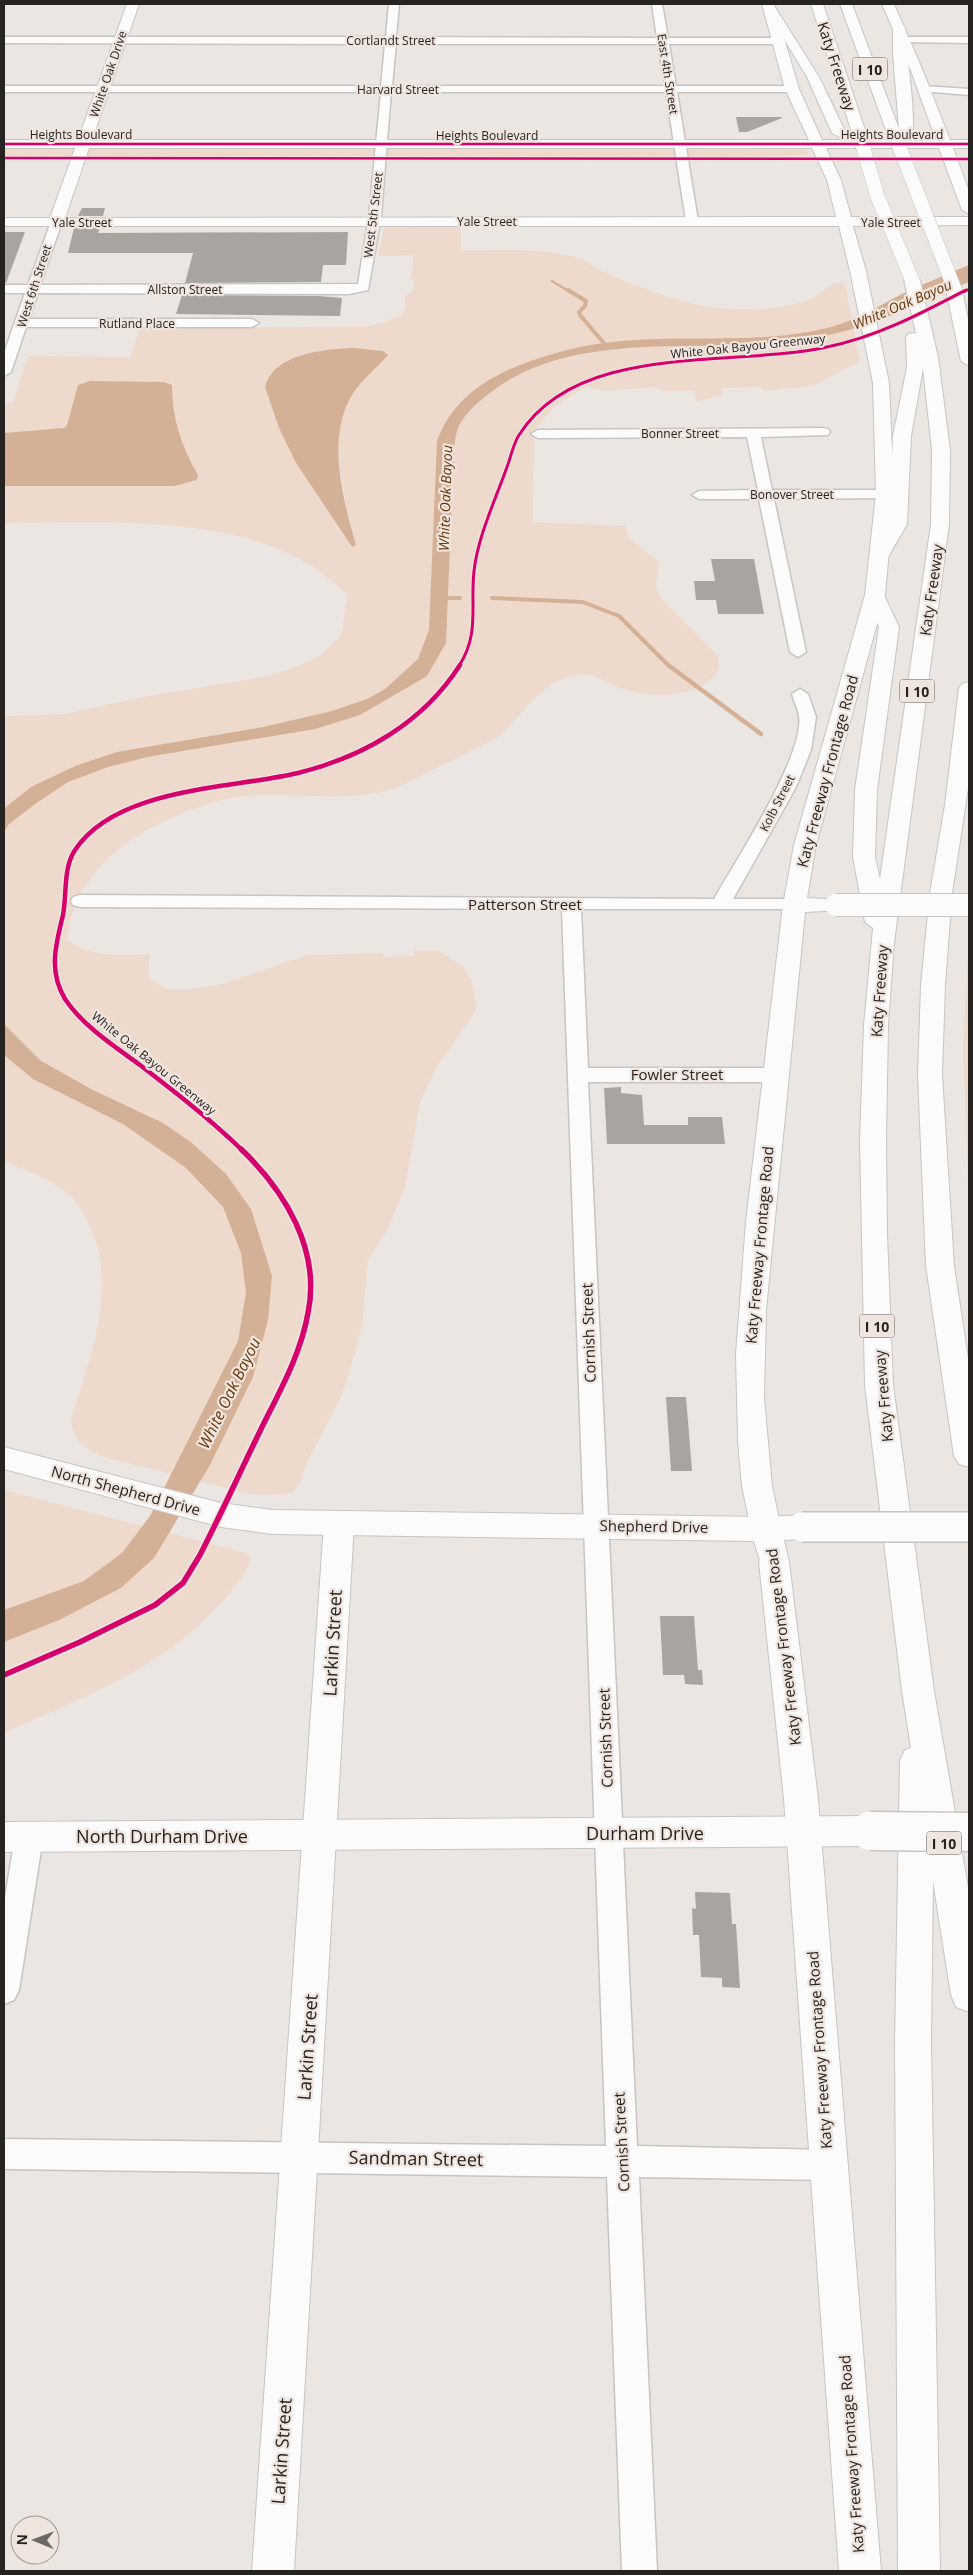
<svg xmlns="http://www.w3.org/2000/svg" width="973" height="2575" font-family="'Open Sans',sans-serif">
<rect width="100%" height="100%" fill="#ebe6e2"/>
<path fill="#eedacc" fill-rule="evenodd" d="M4,147H806L809,155L750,157L4,156Z
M461,226V250C499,251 541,247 578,258C589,262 597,270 608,274C646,290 689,307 731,309C758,310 787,309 813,298C823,293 833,278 845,284L860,361L813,386L763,391L761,387L721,388L722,395L696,402L694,391H662L655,387L607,391L585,387L554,407L534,431L533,522L626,526L628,537L659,562L656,588L662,599L718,656L719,669C704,698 655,698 629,691C608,685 594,670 571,676C538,684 522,718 496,738C476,749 456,759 435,769C416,778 397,790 376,793C333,801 288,792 244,796C230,797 214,802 200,807C138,827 74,869 67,940C93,958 120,955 150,954L148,977L166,989H192L222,984L308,955L383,953V957L414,956V951L438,950L462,966L472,981L476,1006L473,1015L438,1065L420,1102L405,1187L387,1231L368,1259L362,1326L349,1374L340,1399L306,1464L300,1483L294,1491L282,1495L250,1494L104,1457C87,1450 72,1441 71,1420C89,1358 120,1288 89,1225C83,1213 78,1202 68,1194C50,1178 25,1171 4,1161V716L64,714L148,696L262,677L291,669L321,655L338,639L342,633L347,595C269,510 109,523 4,523V486H175L192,482L198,475C188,458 180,442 176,424C172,407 172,397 164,382H84L78,385L67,425L58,430L4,433V405L13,402L28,356L131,357L139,329L369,326L385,322L401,315L406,309L405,297L413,290L415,278L411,281L414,255L378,256L384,228ZM372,349L386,352C374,369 358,383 348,401C328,440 345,504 356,545L351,547L296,463L279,428L265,387C269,381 273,373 278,368C303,346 342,350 372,349Z
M969,936V1213L963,1048Z
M4,1490L246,1553L250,1556C252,1565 241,1579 235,1586C178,1663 88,1695 4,1733Z"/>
<path fill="#d4b196" d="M969,265V282C917,304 865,330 809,339C705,357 574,324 486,396C475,405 461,417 457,431C455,437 455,443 454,449L446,643L427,676L360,715L315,729L147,757L108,767L68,782L38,802L9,824L4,832V809L7,806L31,787L75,766L117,752L263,727L332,711L367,699L385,689L418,659L429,630L437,441C451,402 482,380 520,365C547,355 576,346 604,343C678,333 754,346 827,328C853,322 877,307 900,295C922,284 946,275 969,265Z
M354,348L383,351L388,355C376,369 362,379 352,395C326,438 343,499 356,545L352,547L296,463L279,428L265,387C274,353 325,349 354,348Z
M90,381L164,382L172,385C172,418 181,446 198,475L197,480L175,486H4V433L64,428L67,425L78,385Z
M4,1024L41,1061L93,1090L163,1123L192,1143L226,1174L251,1209L272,1276L268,1320L253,1377L210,1465L154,1558L121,1588L59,1620L4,1642V1610L84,1581L122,1553L150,1516L238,1341L246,1293L241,1253L223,1207L186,1168L123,1124L33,1079L4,1055Z"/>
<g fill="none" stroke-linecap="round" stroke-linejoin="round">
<path stroke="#d4b196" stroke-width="2.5" d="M552,281L570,292"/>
<path stroke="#d4b196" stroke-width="4" d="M568,290L586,301L585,306L579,312L580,315L607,347
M442,598H460
M492,598L583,602L619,616L669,666"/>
<path stroke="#d4b196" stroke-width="4.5" d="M668,665L761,734"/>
</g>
<path fill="#a8a5a1" d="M736,117H782V118L747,132H739Z
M82,208H105L103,216H78Z
M74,228H100L98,233L348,232L346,265H323L321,282L185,283L193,253H68Z
M4,232H25L6,283H4Z
M182,295L319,296L342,298L340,316L176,314Z
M711,559H754L764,614H718L716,600H696L694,581H715Z
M621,1087V1093L642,1095L644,1125H688V1117H722L725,1144H607L604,1088Z
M666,1397H686L692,1471H671Z
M660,1616H694L698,1670H702L703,1685L685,1684L684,1675H663Z
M695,1892L730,1893L732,1924H736L740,1988L722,1987V1978L701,1977L699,1935H693L692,1908L696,1909Z"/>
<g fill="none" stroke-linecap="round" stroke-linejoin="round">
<g stroke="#c8c4c1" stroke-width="3">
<path id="street" d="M389,4H399L396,37L657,38L652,4H662L668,38H778L783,41L778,44H669L676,86H792L797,89L792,92H677L698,221L692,225L686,221L666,92H391L381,216L368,290L349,294L38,293L29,319H252L259,323L252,327H26L11,372L4,376V353L25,293H4V285H28L52,219H60L62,222L40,285L358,284L369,216L381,92H4V86H381L385,44L4,43V37H386ZM396,44H658L665,86H392Z
M904,37H969V43L900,42L899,40Z
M924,86L969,89V95L920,91V87Z
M823,428L828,429L830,432L828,435L761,437L772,490H885L892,494L885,498L774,499L806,652L798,657L790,652L759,499H699L692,495L699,491L758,490L747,437L538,438L531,434L538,430Z
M800,689L808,694L816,717L811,750L796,787L733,899H794L801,901L803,905L801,909H581L588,1068H776L783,1070L786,1075L783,1080L776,1082H588L637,2146L828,2150L839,2154L844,2165L839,2176L828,2180L639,2177L657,2571H622L607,2177L4,2169V2139L606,2146L562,909L80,907L73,905L71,901L73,897L80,895L714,899C735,862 805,755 799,716C798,709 794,701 792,694Z
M29,1825L39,1828L43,1837L19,1990L14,2000L4,2004V1904L15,1837L19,1828Z"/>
</g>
<g stroke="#c8c4c1" stroke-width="2">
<path id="secondary" d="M127,4H139L92,140H809L785,89L762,4H774L799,89L822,140H936L911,71L882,4H894L923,71L950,140H969V148H953L969,191V214L962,210L939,148H826L841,180L851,217H969V225L853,226L866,271L889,383L894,494L885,595L816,845L807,898L844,900L847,905L844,910L805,912L766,1310L764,1398L772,1486L781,1529L777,1538L766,1541L755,1538L751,1529L742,1486L738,1442L736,1354L746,1222L783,905L794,845L865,595L876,494L873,383L850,271L839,226H4V218H50L75,148H4V140H78ZM89,148H812L827,180L836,217L65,218Z
M339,1511L350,1514L354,1523L294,2571H252L324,1523L328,1514Z
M774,1550L785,1553L789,1562L818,1799L881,2571H839L784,1799L759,1562L763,1553Z"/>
</g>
<g stroke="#c8c4c1" stroke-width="2">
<path id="primary" d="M4,1447L221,1503L272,1510L766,1517L802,1515L813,1518L817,1527L813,1536L802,1539L784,1540L789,1562L785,1571L774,1574L763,1571L754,1541L272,1534L221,1527L4,1469Z
M870,1816L882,1820L887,1831L882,1842L870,1846L4,1852V1822Z"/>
</g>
<g stroke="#c8c4c1" stroke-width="2">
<path id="highway" d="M763,4H773L819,77L846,133L844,136L839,137L832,133L807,77Z
M811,4H823L866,133L864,136L859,137L852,133Z
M840,4H852L899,129L893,54V27L899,23L905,27C905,47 918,125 911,136L906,137L900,134L894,137L887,133Z
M912,275L920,280L938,357L950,450L949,524L894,943L888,1025L886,1140L887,1234L893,1385L934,1691L969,1893V2012L956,2007L951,1995L933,1881L931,2041L940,2571H898L895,2041L900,1760L905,1750L911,1748L902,1691L865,1385L860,1140L864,1025L873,928L865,922L853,857L855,790L879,627L865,595L868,591H882L899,627L877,790L875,857L880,879L931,524L932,450L923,368L911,436L907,524L887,559H873L871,555L889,524L893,436L907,367L906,337L908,334L916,333L904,280Z
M953,280L961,285L969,324V366L961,361L945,285Z
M969,682V782L952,893L945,985L942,1075L954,1266L969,1365V1467L959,1464L954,1456L926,1266L918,1075L921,985L930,893L945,805L959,688L962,684Z"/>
</g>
<use href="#street" fill="#fcfbfb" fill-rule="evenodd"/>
<use href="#secondary" fill="#fcfbfb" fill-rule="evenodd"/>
<use href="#primary" fill="#fcfbfb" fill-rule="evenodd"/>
<use href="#highway" fill="#fcfbfb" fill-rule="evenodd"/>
<g stroke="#c8c4c1" stroke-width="24" stroke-linecap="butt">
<path id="secondary-bridge" d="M836,905H969"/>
</g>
<g stroke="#c8c4c1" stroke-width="32" stroke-linecap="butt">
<path id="primary-bridge-far1" d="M802,1527H969"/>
</g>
<g stroke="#c8c4c1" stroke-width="41" stroke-linecap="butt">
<path id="primary-bridge" d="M870,1831L969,1832"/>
</g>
<g stroke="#c8c4c1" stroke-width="15" stroke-linecap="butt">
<path id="highway-bridge" d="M859,133L877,195L912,280
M894,133L953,285"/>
</g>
<use href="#secondary-bridge" stroke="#fcfbfb" stroke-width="22"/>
<use href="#primary-bridge-far1" stroke="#fcfbfb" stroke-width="29"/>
<use href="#primary-bridge" stroke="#fcfbfb" stroke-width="38"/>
<use href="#highway-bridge" stroke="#fcfbfb" stroke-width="14"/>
<g stroke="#efe5de" stroke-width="4">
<path id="cycleway-far3" d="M4,144H969
M4,158L969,159
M964,292L969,289"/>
</g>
<g stroke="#efe5de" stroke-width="5">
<path id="cycleway-far2" d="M459,666C480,633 470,607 474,571C478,536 495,501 507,467C511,457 513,444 519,435C579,341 732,368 827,347C877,337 922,313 966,290"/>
</g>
<g stroke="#efe5de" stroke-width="7">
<path id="cycleway-far1" d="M242,1150C210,1119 175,1092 140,1065C114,1046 83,1026 65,999C48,971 56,944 63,915C67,894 63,868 75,850C117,787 231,789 298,773C363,757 423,723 460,665"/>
</g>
<g stroke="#efe5de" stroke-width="9">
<path id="cycleway" d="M4,1675L80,1642L155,1605L183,1583L200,1555C222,1512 242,1468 263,1425C281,1389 301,1353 308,1313C321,1250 285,1191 241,1149"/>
</g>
<use href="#cycleway-far3" stroke="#d6006c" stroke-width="2.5"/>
<use href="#cycleway-far2" stroke="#d6006c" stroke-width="3"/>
<use href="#cycleway-far1" stroke="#d6006c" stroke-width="4.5"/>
<use href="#cycleway" stroke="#d6006c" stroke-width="5.5"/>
</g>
<g text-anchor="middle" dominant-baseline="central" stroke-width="4.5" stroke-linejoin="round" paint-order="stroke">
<g font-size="12" fill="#272320" stroke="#efe5de">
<text x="391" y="40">Cortlandt Street</text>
<text transform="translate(108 74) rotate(-71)">White Oak Drive</text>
<text transform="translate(668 74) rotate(81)">East 4th Street</text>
<text x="398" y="89">Harvard Street</text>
<text x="81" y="134">Heights Boulevard</text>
<text x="892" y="134">Heights Boulevard</text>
<text x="487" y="135">Heights Boulevard</text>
<text transform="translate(373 215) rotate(-83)">West 5th Street</text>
<text x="487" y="221">Yale Street</text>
<text x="82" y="222">Yale Street</text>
<text x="891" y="222">Yale Street</text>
<text transform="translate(34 286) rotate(-72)">West 6th Street</text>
<text x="185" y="289">Allston Street</text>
<text x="137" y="323">Rutland Place</text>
<text transform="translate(748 346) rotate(-6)">White Oak Bayou Greenway</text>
<text x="680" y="433">Bonner Street</text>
<text x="792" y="494">Bonover Street</text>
<text transform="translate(777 803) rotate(-63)">Kolb Street</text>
<text transform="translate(154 1063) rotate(39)">White Oak Bayou Greenway</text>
</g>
<g fill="#efe5de" stroke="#635d59" stroke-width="1">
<rect x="852.5" y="57.5" width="35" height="23" rx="4"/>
<rect x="899.5" y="679.5" width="35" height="23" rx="4"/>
<rect x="859.5" y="1314.5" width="35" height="23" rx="4"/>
<rect x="926.5" y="1831.5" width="35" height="23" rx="4"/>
</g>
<g font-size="14" font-weight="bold" fill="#272320">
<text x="870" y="69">I 10</text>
<text x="917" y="691">I 10</text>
<text x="877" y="1326">I 10</text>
<text x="944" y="1843">I 10</text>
</g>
<g font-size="14" font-style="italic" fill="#65370a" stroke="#efe5de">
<text transform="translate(902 304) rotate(-23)">White Oak Bayou</text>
<text transform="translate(445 498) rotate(-88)">White Oak Bayou</text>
</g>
<g font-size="15" fill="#272320" stroke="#efe5de">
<text transform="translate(837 66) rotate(72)">Katy Freeway</text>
<text transform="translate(931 590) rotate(-82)">Katy Freeway</text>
<text transform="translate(827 771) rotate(-75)">Katy Freeway Frontage Road</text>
<text x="525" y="904">Patterson Street</text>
<text transform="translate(879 991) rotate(-86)">Katy Freeway</text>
<text x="677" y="1074">Fowler Street</text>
<text transform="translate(759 1245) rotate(-85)">Katy Freeway Frontage Road</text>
<text transform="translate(588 1333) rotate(-92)">Cornish Street</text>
<text transform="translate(883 1396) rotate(-95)">Katy Freeway</text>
<text transform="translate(126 1490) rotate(15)">North Shepherd Drive</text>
<text transform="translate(654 1526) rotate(1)">Shepherd Drive</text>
<text transform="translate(783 1647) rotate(-97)">Katy Freeway Frontage Road</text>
<text transform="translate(605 1738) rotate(-92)">Cornish Street</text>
<text transform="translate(819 2050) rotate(-94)">Katy Freeway Frontage Road</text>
<text transform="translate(621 2142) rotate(-93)">Cornish Street</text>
<text transform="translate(851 2454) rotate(-94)">Katy Freeway Frontage Road</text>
</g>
<g font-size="16" font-style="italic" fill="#65370a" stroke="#efe5de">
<text transform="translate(229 1393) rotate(-64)">White Oak Bayou</text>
</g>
<g font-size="18" fill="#272320" stroke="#efe5de">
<text transform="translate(332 1643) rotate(-87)">Larkin Street</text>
<text x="645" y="1833">Durham Drive</text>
<text x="162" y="1836">North Durham Drive</text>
<text transform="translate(307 2047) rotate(-86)">Larkin Street</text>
<text transform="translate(416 2158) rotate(1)">Sandman Street</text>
<text transform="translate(281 2451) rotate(-86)">Larkin Street</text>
</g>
</g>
<rect width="973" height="2575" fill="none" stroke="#272320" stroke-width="10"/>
<g transform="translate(35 2540) rotate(271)"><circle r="24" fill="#efe5de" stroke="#9f9792"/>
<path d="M0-4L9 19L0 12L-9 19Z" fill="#6c6764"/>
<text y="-8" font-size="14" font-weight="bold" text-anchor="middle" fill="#272320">N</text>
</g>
</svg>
